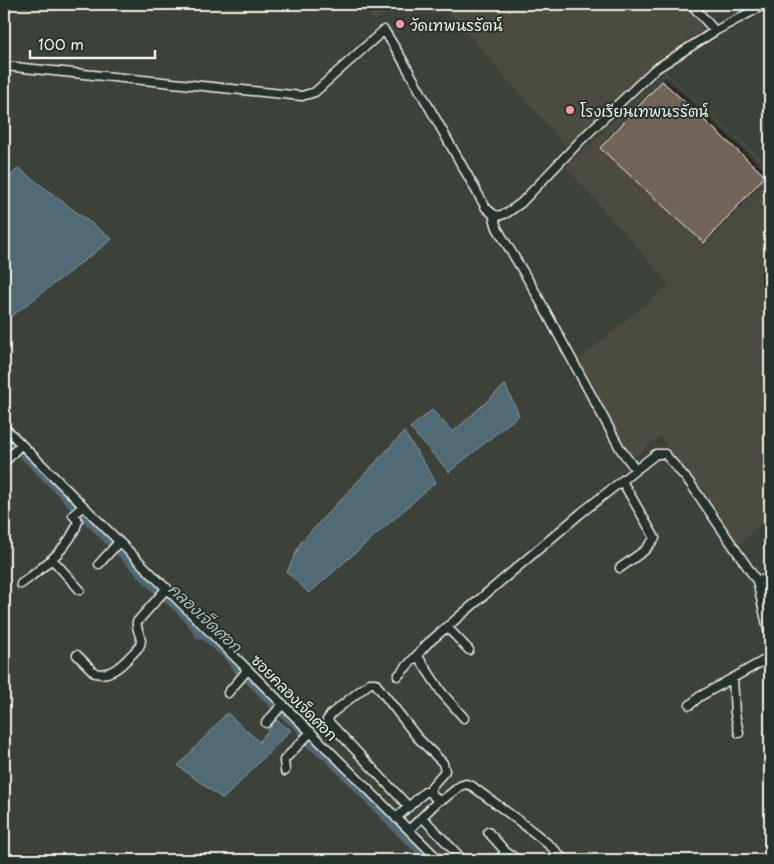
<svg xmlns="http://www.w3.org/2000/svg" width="774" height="864" font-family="'Playpen Sans','Playpen Sans Thai',sans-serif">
<defs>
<filter id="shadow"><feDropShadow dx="3" dy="-3" stdDeviation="2.5" flood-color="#0009"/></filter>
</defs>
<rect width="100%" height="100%" fill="#3c423a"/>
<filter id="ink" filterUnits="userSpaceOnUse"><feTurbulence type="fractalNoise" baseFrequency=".02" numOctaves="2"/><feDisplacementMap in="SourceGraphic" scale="10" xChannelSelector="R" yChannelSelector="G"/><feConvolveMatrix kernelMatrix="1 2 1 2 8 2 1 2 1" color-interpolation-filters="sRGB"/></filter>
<g filter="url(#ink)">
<path fill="#4b4c43" d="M363,4H383L384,15L374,21Z
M442,4H681L704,29L675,48L646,71L567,148Z
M665,72L770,167V515L737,546L660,436L632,459L579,360L669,284L566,167Z"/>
<path fill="#4f6974" stroke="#919fa2" d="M18,168L112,239L4,322V184Z
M505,385L519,415L449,472L410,428L432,410L453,432Z
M404,432L436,482L309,593L287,572L301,542Z
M227,713L259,742L276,720L291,730L223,799L178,766Z"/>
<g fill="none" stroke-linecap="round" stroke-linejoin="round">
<path stroke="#4f6974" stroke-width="9" d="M4,434C54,486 106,537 157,589C161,594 164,596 169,600C179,608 193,622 199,634L206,636L234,662L242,677L249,679L278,709L301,728L305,740L328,757L402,834L430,860"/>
</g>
<path fill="#6f6558" stroke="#f4f1e8" filter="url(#shadow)" d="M662,81L765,176L704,243L600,148Z"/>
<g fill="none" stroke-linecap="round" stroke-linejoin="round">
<g stroke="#f4f1e8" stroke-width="11">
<path id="street" d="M691,4L715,31
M4,66L302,96L315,92L384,30L402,59L478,194L486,208L493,214L497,228L533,288L621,450L636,470
M493,214L498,216L507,213L521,203L582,139L654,70L715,31L766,4
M4,427L439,860
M4,463L21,444
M52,559L80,590
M99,564L119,542
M620,568L645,550L655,538L622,481
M757,581L770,578
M21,584C42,568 71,547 78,521L73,515L83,506
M447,627L469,650
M77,655L95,673C114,678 127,659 139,647C145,637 135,632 137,622L167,588
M417,655L442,693L464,718
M398,676L427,644L581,513L656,454H665L690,483L757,581L770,638
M733,678L735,714L739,733
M228,693L245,673L246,668
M690,705L699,697L770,657
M266,723L283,704
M285,771L284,760L311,732
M409,807L327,720L332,713L370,683H375L417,737L443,763L445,771L432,786L430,792L438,801
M422,817L463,860
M396,818L425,792H430
M409,830L438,801L445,798L460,786L466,784L472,786C487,798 558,847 563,860
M488,832L506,852L518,860
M4,859L5,855
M498,860L506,852"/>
</g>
<use href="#street" stroke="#26332d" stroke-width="8"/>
</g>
</g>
<g fill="#ff9aa2" stroke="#26332d" stroke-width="2">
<circle cx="400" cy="24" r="5"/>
<circle cx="570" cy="110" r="5"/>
</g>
<g text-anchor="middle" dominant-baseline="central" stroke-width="4" stroke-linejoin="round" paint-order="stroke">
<g font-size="15" fill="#f4f1e8" stroke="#26332d" text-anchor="start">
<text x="410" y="24">วัดเทพนรรัตน์</text>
<text x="580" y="110">โรงเรียนเทพนรรัตน์</text>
</g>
<g font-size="15" fill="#f4f1e8" stroke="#26332d">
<text transform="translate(295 697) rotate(45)">ซอยคลองเจ็ดศอก</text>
</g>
<g font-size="16" font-style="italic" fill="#b2bbba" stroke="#26332d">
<text transform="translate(206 617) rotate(43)">คลองเจ็ดศอก</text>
</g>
</g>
<rect width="774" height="864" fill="none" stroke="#26332d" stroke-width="20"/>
<rect x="10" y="10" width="754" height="844" fill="none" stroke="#f4f1e8" stroke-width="2" filter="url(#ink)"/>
<path d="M30 50v8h125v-8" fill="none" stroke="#f4f1e8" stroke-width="2.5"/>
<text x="38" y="50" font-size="15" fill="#f4f1e8" stroke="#26332d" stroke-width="4" paint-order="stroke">100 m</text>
</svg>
